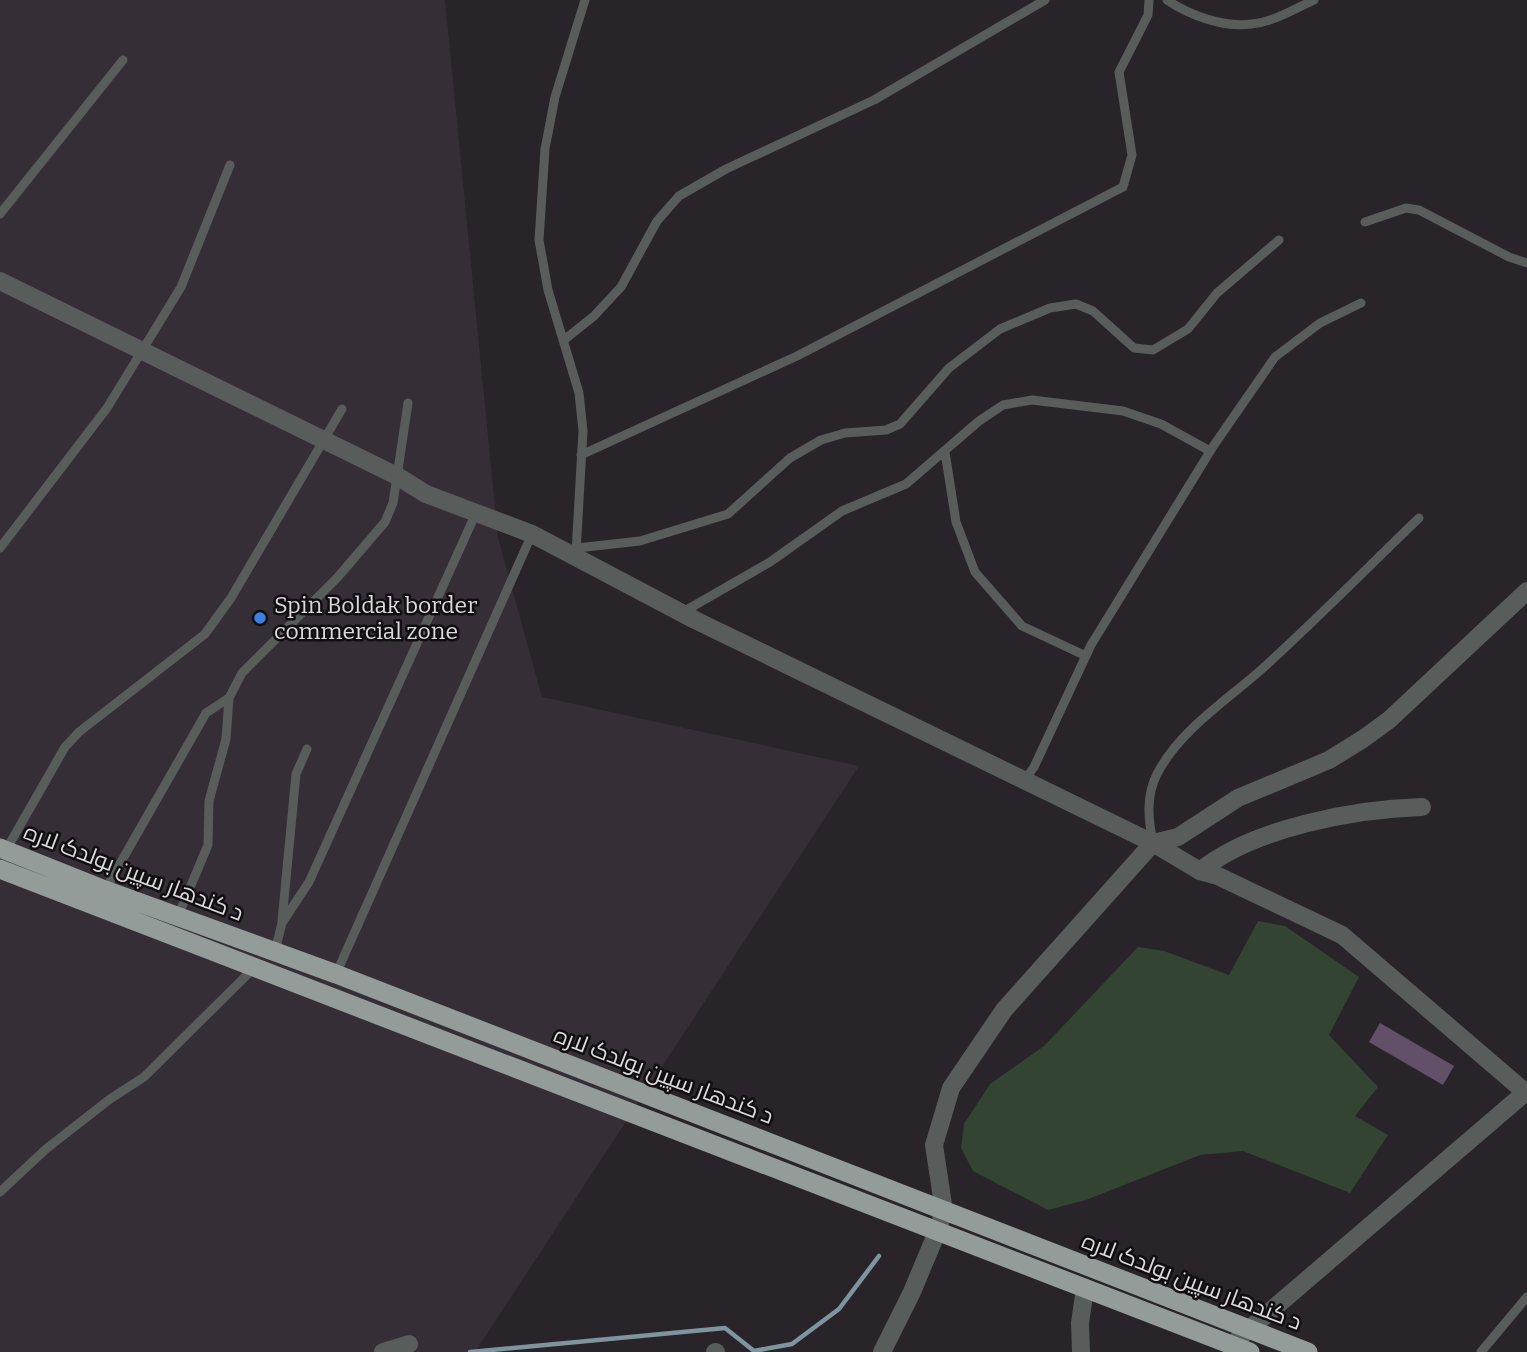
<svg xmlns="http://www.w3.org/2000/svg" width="1527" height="1352" font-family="Bitter,Cairo,serif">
<rect width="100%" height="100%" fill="#282429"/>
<path fill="#352e37" d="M0,0H445L498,538L542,697L859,766L475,1352H0Z"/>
<path fill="#343" d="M1258,921L1285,926L1359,977L1329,1035L1378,1087L1355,1116L1388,1135L1350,1193L1243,1151L1200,1155L1086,1200L1048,1210L973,1171L961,1148L964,1124L990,1084L1044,1046L1138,947L1164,951L1229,975Z"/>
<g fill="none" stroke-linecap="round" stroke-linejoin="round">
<path stroke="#7e95a0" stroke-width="4.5" d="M470,1352L725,1328L754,1351L792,1344L839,1309L879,1256"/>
</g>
<path fill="#625068" d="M1380,1023L1454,1066L1443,1085L1369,1042Z"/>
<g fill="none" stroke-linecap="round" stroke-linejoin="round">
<path stroke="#585c5b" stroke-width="9" d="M1167,0C1189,15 1224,28 1251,24C1273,22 1295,9 1314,0
M0,214L123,60
M1365,222L1406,208L1419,210L1509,257L1527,263
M564,340L594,316L621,287L657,221L679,196L726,169L874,100L1045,0
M945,452L956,522L975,572L1022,626L1086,656
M581,455L797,356L1123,187L1132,155L1119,72L1148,15L1149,0
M0,548L107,408L181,287L230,165
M577,548L640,541L728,514L790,458L821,440L845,433L886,430L900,424L949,368L1000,329L1050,308L1076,304L1093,311L1134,348L1153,350L1188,329L1217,293L1279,240
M576,552L583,431L579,393L548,290L539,240L545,149L555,97L585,0
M683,612L770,562L842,511L906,484L979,421L1003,405L1032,400L1123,411L1161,424L1210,451
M1024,781L1034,767L1091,645L1214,445L1275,357L1320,323L1361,303
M1153,842C1148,819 1146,796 1157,774C1180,730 1226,701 1262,669C1316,620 1367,568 1419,518
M6,850L65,747L79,732L205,634L231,598L342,409
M105,890L206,713L229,698
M178,916L208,845L209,801L226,739L229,698L242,673L337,578L385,522L393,503L408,403
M282,921L296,774L307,749
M275,951L282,923L309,882L476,513
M336,974L532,534
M0,1192L46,1149L110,1099L144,1077L255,967
M1481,1352L1527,1297"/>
<path stroke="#585c5b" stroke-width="18" d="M1200,871C1253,828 1354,809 1422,807
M937,1232L944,1211L934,1145L951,1088L1004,1010L1153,843L1178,837L1238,798L1329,760L1363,739L1389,720L1527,591
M383,1352L409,1344
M715,1352H716
M1081,1352L1080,1323L1085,1288"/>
<path stroke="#585c5b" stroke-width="18" d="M0,281L397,476L426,494L532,534L695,620L1153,843L1200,871L1218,876L1342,935L1525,1092
M1239,1338L1527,1091
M882,1352L912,1292L937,1232"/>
<path stroke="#949c9a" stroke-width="19" d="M0,848L105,890L336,974L1308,1352
M0,869L1250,1352"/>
</g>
<circle fill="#3f7fe0" stroke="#100e10" stroke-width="2.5" cx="260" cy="618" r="7"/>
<g text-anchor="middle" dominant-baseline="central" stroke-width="5" stroke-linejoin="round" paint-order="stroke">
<g font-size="23" fill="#dbd9dc" stroke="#100e10" text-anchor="start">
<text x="274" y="605">Spin Boldak border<tspan x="274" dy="26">commercial zone</tspan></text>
</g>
<g font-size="23" fill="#dbd9dc" stroke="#100e10">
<text transform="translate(134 872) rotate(21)">د کندهار سپین بولدک لاره</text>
<text transform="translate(664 1075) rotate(21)">د کندهار سپین بولدک لاره</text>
<text transform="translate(1192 1281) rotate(21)">د کندهار سپین بولدک لاره</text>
</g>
</g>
</svg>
